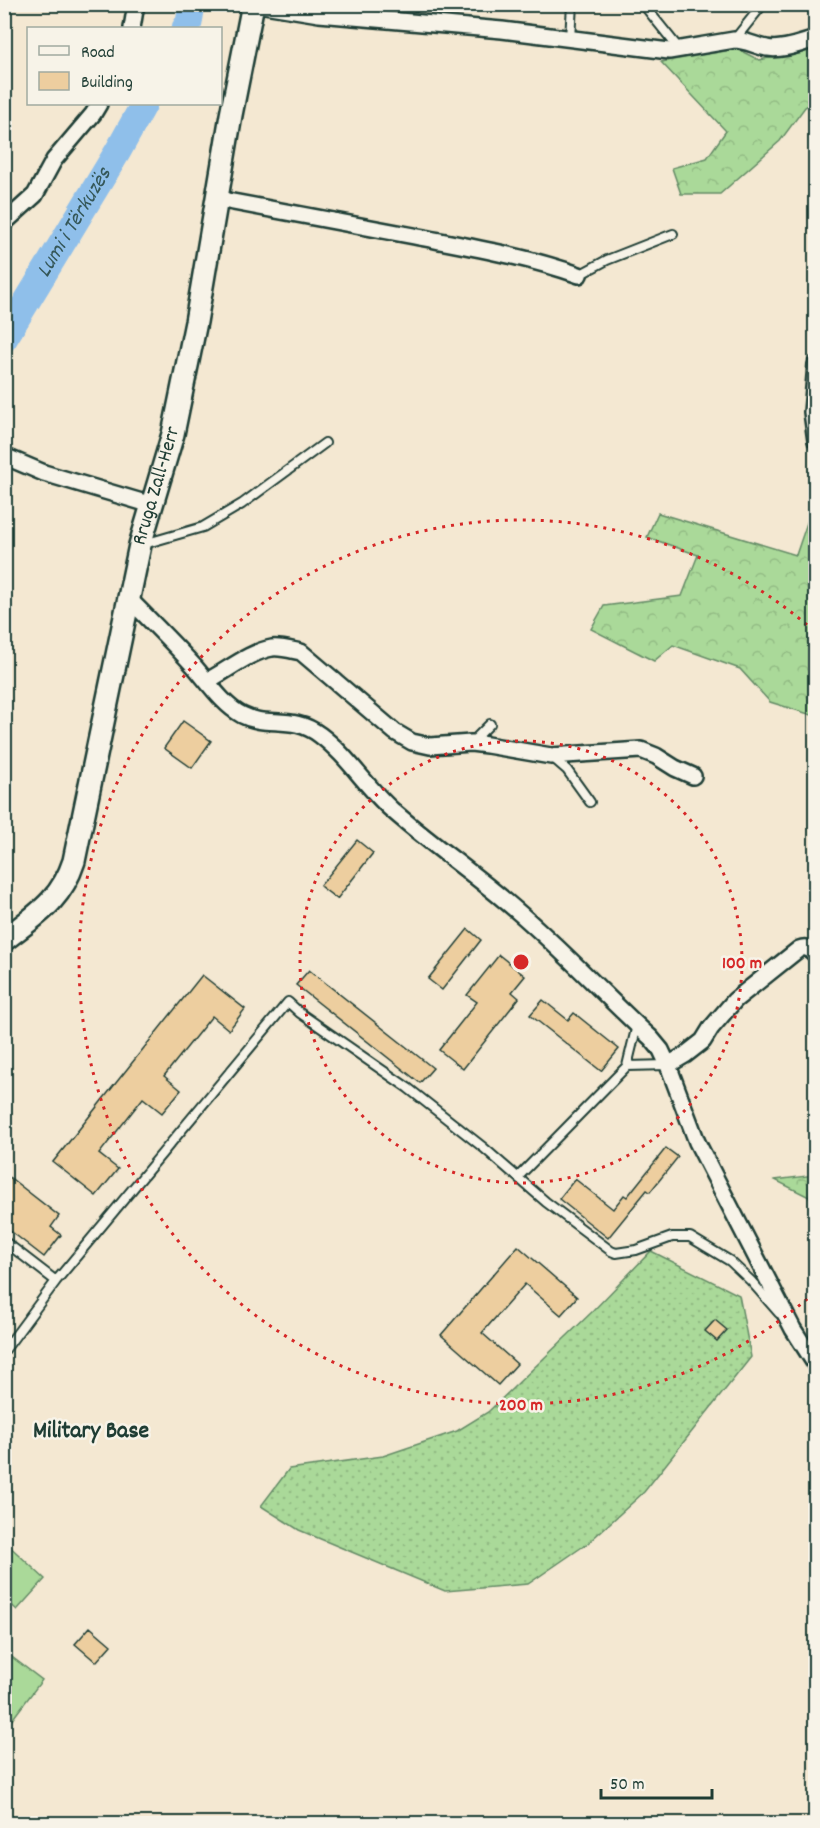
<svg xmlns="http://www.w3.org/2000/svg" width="820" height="1828" font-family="Dekko,sans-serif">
<defs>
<pattern id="grass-dots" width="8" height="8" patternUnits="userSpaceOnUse" patternTransform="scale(1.5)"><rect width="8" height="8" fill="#aad999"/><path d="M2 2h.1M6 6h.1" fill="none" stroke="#92bb84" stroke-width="1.8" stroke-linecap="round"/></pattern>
<pattern id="forest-crowns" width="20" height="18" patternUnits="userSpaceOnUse" patternTransform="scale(1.5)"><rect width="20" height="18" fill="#aad999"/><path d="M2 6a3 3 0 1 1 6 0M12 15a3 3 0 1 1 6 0" fill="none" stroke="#92bb84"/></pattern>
</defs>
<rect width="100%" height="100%" fill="#f4e8d2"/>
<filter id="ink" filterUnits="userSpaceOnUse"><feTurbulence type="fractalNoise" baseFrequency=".0167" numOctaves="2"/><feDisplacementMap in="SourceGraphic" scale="12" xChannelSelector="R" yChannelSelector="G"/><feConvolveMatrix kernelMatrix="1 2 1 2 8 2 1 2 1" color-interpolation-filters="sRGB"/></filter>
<g filter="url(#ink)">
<path fill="url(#grass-dots)" stroke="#648b66" stroke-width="1.5" d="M651,1251L739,1295L751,1357L644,1492L588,1543L528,1584L445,1591L299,1530L261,1506L289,1469L383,1456L457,1431L488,1412L593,1311Z"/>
<path fill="url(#forest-crowns)" stroke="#648b66" stroke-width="1.5" d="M737,49L759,60L815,49V101L805,107L780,141L720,194H681L672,168L707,158L726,131L661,62Z
M815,507V716L770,702L740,669L673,645L654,661L591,629L604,606L682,596L698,555L647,537L658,513L796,555L812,508Z
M815,1175V1200L775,1180Z"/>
<path fill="#aad999" stroke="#648b66" stroke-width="1.5" d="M5,1542L45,1579L17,1610L5,1599Z
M4,1651L42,1680L5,1729H4Z"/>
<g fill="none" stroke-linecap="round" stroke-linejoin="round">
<g stroke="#8fbfea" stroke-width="27">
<path d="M185,28L189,23L192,4"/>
<path id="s1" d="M4,339L118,151L144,104"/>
</g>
</g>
<path fill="#edce9f" stroke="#1f3d34" stroke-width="1.5" d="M183,721L211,741L192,768L164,748Z
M357,840L373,853L337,899L320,886Z
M468,929L481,940L442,990L428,979Z
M499,955L525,976L512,992L519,998L463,1069L439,1050L477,1002L467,995Z
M309,970L433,1068L420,1083L296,985Z
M202,975L245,1009L229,1030L212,1016L164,1076L181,1090L162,1113L143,1098L99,1154L118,1169L96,1196L53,1162Z
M543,1000L568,1020L574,1013L619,1049L601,1071L530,1015Z
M666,1148L678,1157L650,1192L647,1190L608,1238L559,1199L575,1179L613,1209L624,1195L627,1197Z
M4,1173L59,1216L51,1227L61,1235L44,1257L4,1226Z
M518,1246L577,1297L561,1315L525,1284L482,1333L517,1364L498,1385L441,1335Z
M715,1320L727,1330L717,1341L705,1331Z
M90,1627L111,1645L96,1662L75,1644Z"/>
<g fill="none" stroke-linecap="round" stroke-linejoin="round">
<g stroke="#1f3d34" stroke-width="12">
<path id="lane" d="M643,4L680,50
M570,39L572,4
M735,39L763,4
M579,275L607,260L673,234
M144,544L203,527L242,504L325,443
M472,742L490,724
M552,757L567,770L590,802
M627,1066L668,1065
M518,1177L627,1066L637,1025
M4,1241L56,1281L288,1002L300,1013L408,1088L484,1148L546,1202L611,1251L616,1253L636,1250L672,1237H690L730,1261L751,1281L779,1313
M4,1351L56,1281"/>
</g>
<g stroke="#1f3d34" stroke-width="20">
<path id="street" d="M258,4L319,14L502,30L669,51L734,40C746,40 755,46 767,48C782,51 801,43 816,39
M132,28L136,4
M217,199C283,211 348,224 414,236C470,247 525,256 579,275
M4,223L35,195L54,160L93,114L99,104
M816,364L812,412L816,441
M4,456L44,473L152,505
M128,598C150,620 173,643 194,666C208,682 223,705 242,715C267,728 293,714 320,735C348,756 366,787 392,810C432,845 476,875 516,910C563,950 605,996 651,1038L661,1050L668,1065L697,1142L793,1329L816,1365
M207,681C227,671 249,652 272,648C281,647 291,650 301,652L395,732L412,742L430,746L471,743L487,745L551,756L641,750L656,756L675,768L693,776
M668,1065L685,1055L703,1041L711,1028L735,1000L799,949C807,946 810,949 816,955"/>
</g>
<g stroke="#1f3d34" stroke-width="26">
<g id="secondary">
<path id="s2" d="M4,940C36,915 61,901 74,861L140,545L173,434L196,322L231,115L253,4"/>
</g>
</g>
<use href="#lane" stroke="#f7f3e8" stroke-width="8"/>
<use href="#street" stroke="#f7f3e8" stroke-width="15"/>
<use href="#secondary" stroke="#f7f3e8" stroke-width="21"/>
</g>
</g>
<g fill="none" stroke="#d62828" stroke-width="3" stroke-dasharray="3 6">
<circle cx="521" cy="962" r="221"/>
<path d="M814 1293A442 442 0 1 1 814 631"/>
</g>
<g text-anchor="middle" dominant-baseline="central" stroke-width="5" stroke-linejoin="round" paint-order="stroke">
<g font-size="21" fill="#1f3d34" stroke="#f7f3e8">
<text stroke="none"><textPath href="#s2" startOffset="492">Rruga Zall-Herr</textPath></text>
</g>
<g font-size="22" font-style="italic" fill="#355758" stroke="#f7f3e8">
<text stroke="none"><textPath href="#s1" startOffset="136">Lumi i Tërkuzës</textPath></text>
</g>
<g font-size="24" font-weight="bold" fill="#1f3d34" stroke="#f7f3e8">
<text x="91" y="1432">Military Base</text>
</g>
</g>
<circle cx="521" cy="962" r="9" fill="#d62828" stroke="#f7f3e8" stroke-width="3"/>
<g font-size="18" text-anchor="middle" font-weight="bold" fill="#d62828" stroke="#f7f3e8" stroke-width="5" stroke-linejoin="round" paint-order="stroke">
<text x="742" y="968">100 m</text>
<text x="521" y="1410">200 m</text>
</g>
<rect width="820" height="1828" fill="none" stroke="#f7f3e8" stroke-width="24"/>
<rect x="12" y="12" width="796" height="1804" fill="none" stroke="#1f3d34" stroke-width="2" filter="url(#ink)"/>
<rect x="27" y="27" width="195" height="78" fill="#f7f3e8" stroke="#a1aaa0" stroke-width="1.5"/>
<rect x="39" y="46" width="30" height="9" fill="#f7f3e8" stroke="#a1aaa0" stroke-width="1.5"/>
<text x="81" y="57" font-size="18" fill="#1f3d34">Road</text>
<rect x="39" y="72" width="30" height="18" fill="#edce9f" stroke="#a1aaa0" stroke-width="1.5"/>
<text x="81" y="87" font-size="18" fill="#1f3d34">Building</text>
<path d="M601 1789v9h111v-9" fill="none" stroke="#1f3d34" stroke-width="3"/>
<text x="610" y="1789" font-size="18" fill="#1f3d34" stroke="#f7f3e8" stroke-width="4.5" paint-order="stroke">50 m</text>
</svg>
